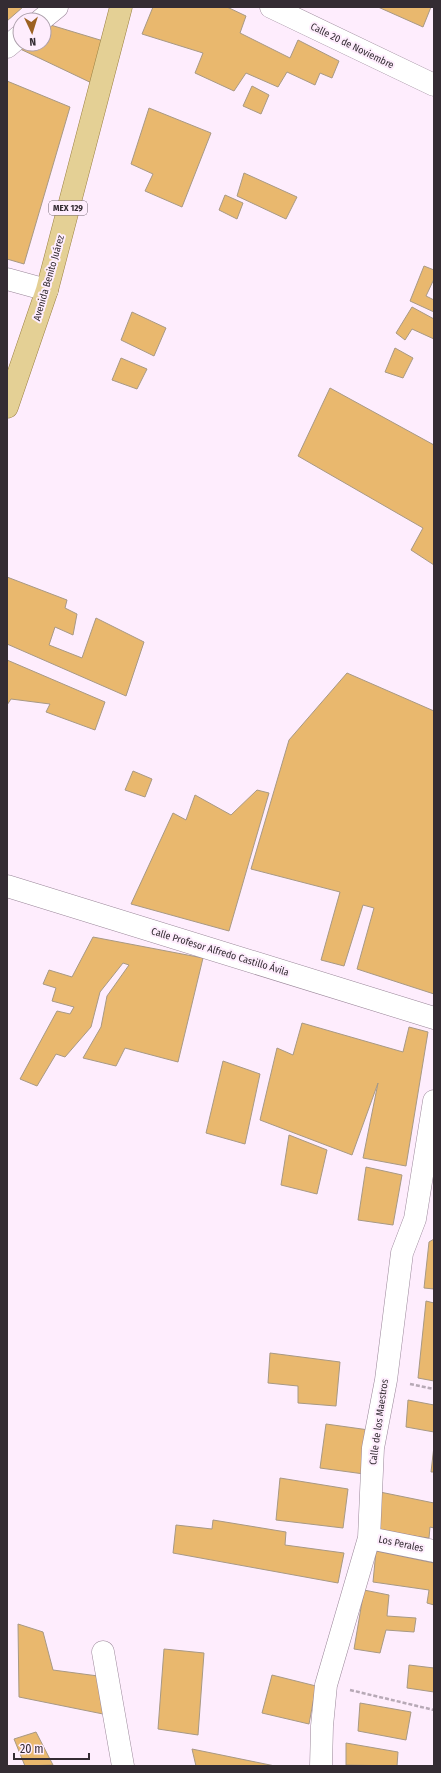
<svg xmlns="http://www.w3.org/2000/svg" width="441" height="1773" font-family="'Fira Sans Condensed',sans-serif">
<rect width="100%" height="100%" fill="#feedfd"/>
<path fill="#e9b86e" stroke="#a89984" d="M7,7H23L7,21Z
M153,7H227L246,16L240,33L290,58L298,40L339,61L332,78L320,73L315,85L287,72L278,87L246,73L234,91L195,73L203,53L142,34Z
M378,7H431L423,27Z
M44,23L110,43L98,86L16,47L20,44H44Z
M7,81L70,107L24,264L7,259Z
M252,86L269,95L261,114L243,106Z
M149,108L211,133L182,207L145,191L153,174L131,164Z
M244,173L297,197L286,219L237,196Z
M225,195L243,203L237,219L219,210Z
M424,266L434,270V279L426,296L434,300V312L410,301Z
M412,307L434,319V339L412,329L405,340L396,333Z
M132,312L166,328L154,356L121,340Z
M395,348L413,358L403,378L385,372Z
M121,358L147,369L137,389L112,380Z
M330,388L434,445V565L411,550L423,528L298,456Z
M7,577L67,600L65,608L77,614L73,635L55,627L49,645L82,658L96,618L144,642L126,696L7,644Z
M7,660L105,702L95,730L46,712L50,704L11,699L7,705Z
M347,673L434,711V994L357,969L374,908L363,905L344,966L321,960L340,892L251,869L289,740Z
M133,771L152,779L145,797L125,790Z
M257,790L269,793L229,931L131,904L173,813L186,820L195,795L231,815Z
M93,937L203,958L178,1062L125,1048L116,1066L83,1058L101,1027L107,996L129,965L123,963L100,992L91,1027L65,1057L56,1054L37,1086L20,1079L57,1011L70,1014L74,1007L52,1001L56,988L43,984L49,970L72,977Z
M302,1023L403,1052L409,1027L428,1032L406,1166L363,1158L378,1083L352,1155L260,1120L277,1048L293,1055Z
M223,1061L260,1074L245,1144L206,1133Z
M289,1135L327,1150L317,1194L281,1185Z
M366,1167L402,1175L393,1225L358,1220Z
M434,1239V1289L424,1288L429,1242Z
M426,1301L434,1303V1381L418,1378Z
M270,1353L340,1362L336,1406L298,1403V1386L268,1383Z
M408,1400L434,1405V1432L406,1427Z
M326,1424L369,1430L364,1474L320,1468Z
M434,1446V1472H431Z
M280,1478L348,1489L343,1528L276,1520Z
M380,1492L434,1503V1528L430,1527L429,1538L377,1531Z
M213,1520L286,1532L285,1545L344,1553L338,1583L173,1553L176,1525L212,1529Z
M376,1551L434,1563V1605L427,1603L429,1590L373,1582Z
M364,1590L389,1595L387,1616L416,1618L414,1632L386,1630L380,1653L354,1649Z
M18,1624L43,1632L53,1670L98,1676L103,1714L19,1697Z
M164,1649L204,1653L198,1735L158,1729Z
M409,1665L434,1668V1692L407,1688Z
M272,1675L316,1686L309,1724L262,1713Z
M360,1703L411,1712L406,1740L358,1731Z
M36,1732L53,1765L25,1766L14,1739Z
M346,1743L398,1752L397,1766L346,1765Z
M192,1749L275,1766H196Z"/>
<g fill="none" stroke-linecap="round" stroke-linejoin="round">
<g stroke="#9a8799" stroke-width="23">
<path id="minor" d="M271,7L434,85
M41,20L57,7
M7,47L20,36
M7,279L47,290
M7,886L434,1018
M369,1538L434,1551
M103,1652L123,1766
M321,1766L322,1726L326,1685L369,1538L373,1448L386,1380L402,1253L415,1219L434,1101"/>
</g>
<g stroke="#9b8245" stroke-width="23">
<path id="primary" d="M7,407L47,290L121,7"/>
</g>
<path stroke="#b7a9b6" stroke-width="2.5" stroke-dasharray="4 2" stroke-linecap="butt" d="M410,1384L434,1389
M350,1690L434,1710"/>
<use href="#minor" stroke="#fff" stroke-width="22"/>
<use href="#primary" stroke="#e4d095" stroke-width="22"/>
</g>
<g text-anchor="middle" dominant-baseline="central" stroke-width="4" stroke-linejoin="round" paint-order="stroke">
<rect fill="#feedfd" stroke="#716670" stroke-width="1" x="49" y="201" width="38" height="14" rx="3"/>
<g font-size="9" font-weight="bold" fill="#342c33">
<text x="68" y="208">MEX 129</text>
</g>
<g font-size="10" fill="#342c33" stroke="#feedfd">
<text transform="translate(352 46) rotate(26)">Calle 20 de Noviembre</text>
<text transform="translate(49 278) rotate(-74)">Avenida Benito Juárez</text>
<text transform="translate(220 952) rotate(17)">Calle Profesor Alfredo Castillo Ávila</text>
<text transform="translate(379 1422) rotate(-82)">Calle de los Maestros</text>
<text transform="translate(401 1544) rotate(12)">Los Perales</text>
</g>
</g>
<rect width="441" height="1773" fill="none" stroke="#342c33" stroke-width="16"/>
<g transform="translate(32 32) rotate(176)"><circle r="19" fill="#feedfd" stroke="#ada0ac"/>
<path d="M0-3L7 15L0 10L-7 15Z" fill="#9c6222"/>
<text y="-6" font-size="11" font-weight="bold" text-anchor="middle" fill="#342c33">N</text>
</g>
<path d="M14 1753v6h75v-6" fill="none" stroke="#342c33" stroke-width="2"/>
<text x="20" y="1753" font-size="12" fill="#342c33" stroke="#feedfd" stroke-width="3" paint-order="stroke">20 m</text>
</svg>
